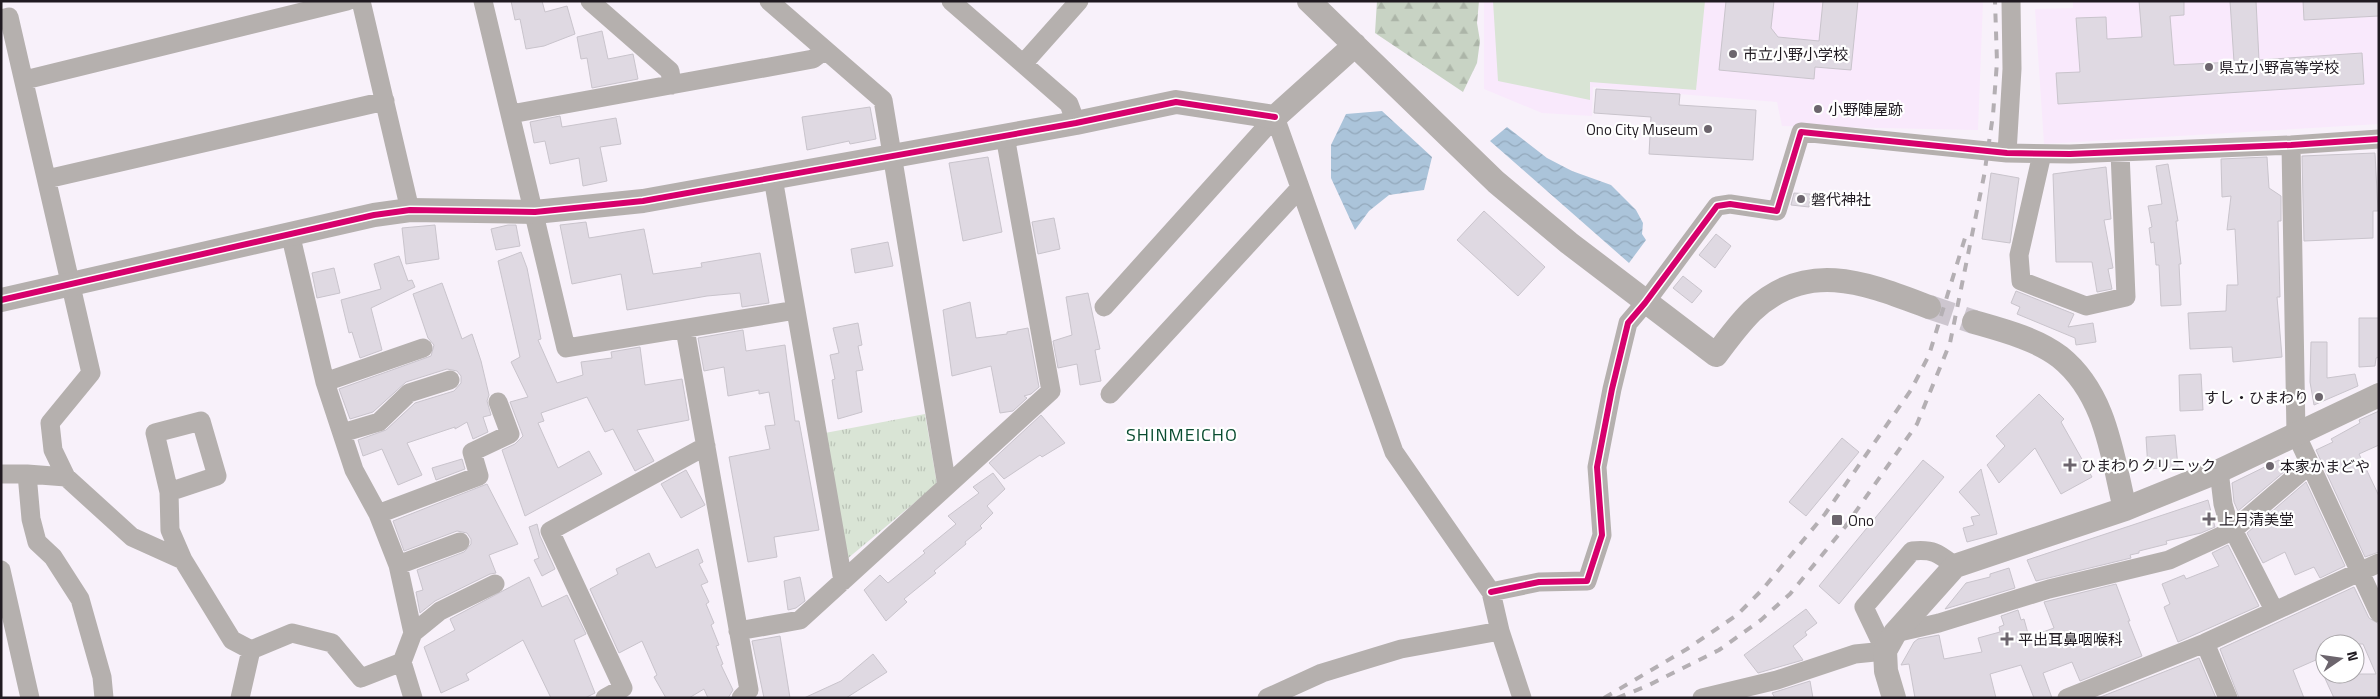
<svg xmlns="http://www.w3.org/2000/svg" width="2380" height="699" font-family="'Titillium Web','Noto Sans JP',sans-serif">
<defs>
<pattern id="forest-firs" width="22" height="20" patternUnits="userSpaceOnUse" patternTransform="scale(1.25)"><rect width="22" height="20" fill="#c8d3c4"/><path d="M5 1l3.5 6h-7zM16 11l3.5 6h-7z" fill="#acb5a8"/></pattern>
<pattern id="park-tufts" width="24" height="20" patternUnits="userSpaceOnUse" patternTransform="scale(1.25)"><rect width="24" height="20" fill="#d9e4d5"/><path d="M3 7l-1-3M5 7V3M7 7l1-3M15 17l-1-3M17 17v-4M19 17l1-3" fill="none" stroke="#bac3b7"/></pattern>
<pattern id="water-waves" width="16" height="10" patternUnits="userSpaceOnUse" patternTransform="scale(1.25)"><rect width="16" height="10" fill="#abc4da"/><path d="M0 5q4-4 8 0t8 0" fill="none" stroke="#93a8bb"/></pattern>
</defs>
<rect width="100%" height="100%" fill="#f8f1fa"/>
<path fill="#f9e9fc" d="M1484,1H1983L1978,130L1782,126L1777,102L1593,87L1592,116L1542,113L1484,89Z
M2073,1H2379V124L2044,144L2035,9L2073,8Z"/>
<path fill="url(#forest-firs)" d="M1377,1H1479L1477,23L1480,41L1477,63L1463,92L1375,33Z"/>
<path fill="url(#park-tufts)" d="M925,414L937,484L847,559L825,433Z"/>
<path fill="#d9e4d5" d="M1493,1H1705L1696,90L1590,82V100L1498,81Z"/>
<path fill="url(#water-waves)" d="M1382,111L1432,157L1424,190L1389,195L1369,211L1355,230L1331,178V145L1346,114Z
M1507,127L1547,158L1572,171L1611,185L1636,210L1643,223L1642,234L1646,240L1629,263L1490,141Z"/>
<path fill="#dfd9e2" stroke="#c9c4cc" d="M511,1H542L545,12L567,6L575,34L544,46L526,49L520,19L515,20Z
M1726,1H1774L1771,28L1778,37L1819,41L1823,1H1858L1851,70L1815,67L1814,79L1719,70Z
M2139,1H2184V15L2170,16L2174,65L2234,62L2230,1H2256L2259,60L2362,53L2364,84L2058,104L2056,73L2080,72L2076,18L2106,17L2107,39L2142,37Z
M2303,1H2379V16L2304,20Z
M602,31L608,59L633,54L638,79L592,88L587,58L581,59L577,37Z
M1596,89L1680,94L1679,105L1756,110L1753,160L1649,154L1651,117L1594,113Z
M870,107L876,139L850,144L849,141L807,150L802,117Z
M560,116L562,127L616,118L621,144L600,147L607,181L583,186L579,158L550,164L545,141L534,143L530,122Z
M2375,153L2378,211H2373V238L2304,241L2302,156Z
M988,157L1002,232L963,241L949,163Z
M2267,157L2269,188L2281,196V221H2278L2280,297H2277L2282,357L2233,362L2232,347L2190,349L2188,313L2226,311L2227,285H2238L2235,229L2227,230L2231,196L2222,197L2221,159Z
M2168,164L2178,221H2176L2181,264H2179L2181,305L2161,306L2159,265H2156L2154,242L2151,243L2149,228L2152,227L2148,206L2162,204L2156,166Z
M2106,167L2111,219L2104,220L2113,268L2108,269L2112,289L2097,292L2092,262H2056L2053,174Z
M1991,173L2019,178L2010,243L1982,239Z
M1794,193L1810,194L1809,207L1791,205Z
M1484,211L1545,267L1518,296L1457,240Z
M1054,218L1060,249L1038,254L1032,222Z
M586,222L589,238L644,229L653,274L702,267L701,263L760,253L769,303L742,307L740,293L707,296L627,310L621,274L572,284L560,225Z
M435,225L439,259L406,264L402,228Z
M508,225H516L520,246L496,250L491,229Z
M1716,234L1731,246L1715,268L1699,255Z
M888,242L893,266L855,273L851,249Z
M521,252L527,268L541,339L538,340L557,383L583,375L581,362L612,358L611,352L640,347L645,385L682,379L689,420L637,430L654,461L635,471L613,429L605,432L587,397L541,413L544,421L538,423L558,468L589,451L602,474L525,516L502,450L515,444L523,436L510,402L528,397L511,362L520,357L498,261Z
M399,256L408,281L412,280L415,287L371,308L382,350L360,358L352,332L349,333L341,300L381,289L374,264Z
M334,268L340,293L317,298L312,273Z
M1683,276L1702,291L1692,303L1673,288Z
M442,283L462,339L472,334L481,361L489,395L487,401L491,415L483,417L488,432L473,439L467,422L455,429V427L407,443L422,475L398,485L382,449L363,456L358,440L386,430L415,403L454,391L461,383V376L457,371L447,369L406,382L373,412L350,419L339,389L431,356L434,345L428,338L413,294Z
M2016,291L2074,314L2068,327L2093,323L2096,342L2076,345L2075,338L2017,314L2020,307L2011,303Z
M1088,293L1100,349L1095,350L1101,381L1080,385L1077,364L1058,368L1053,341L1072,335L1066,297Z
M970,302L976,338L1007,334V332L1028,328L1039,387L1031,394L1024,396L1027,398L1013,411L1000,413L991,366L952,376L943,310Z
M2359,318H2379V357L2376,358L2375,366L2359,367Z
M858,323L862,345L858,346L863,370L856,371L862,412L838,419L832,380L835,379L830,355L839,353L833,328Z
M743,330L746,351L785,345L795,421H799L819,530L774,537L777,557L748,562L729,457L770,449L765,426L775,425L769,392L759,394V390L728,396L724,367L704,371L698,338Z
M2311,342H2327V378L2355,374L2358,386L2314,405L2310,382Z
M2201,374L2203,410L2180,411L2179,375Z
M2039,394L2064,419L2061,422L2092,477L2061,494L2035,448L1999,483L1987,465L2005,446L1996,436Z
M2379,411V445L2359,454L2379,496V552L2365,557L2316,450L2333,442L2331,439L2360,423L2359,420Z
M1041,415L1065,443L1042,457L1040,455L1004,479L989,463Z
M2175,435L2178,467L2148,469L2146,437Z
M1842,438L1859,452L1806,516L1789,502Z
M462,459L465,469L436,480L432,468Z
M1923,460L1944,477L1839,604L1819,586Z
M2279,460L2285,471L2238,511L2234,502L2232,483Z
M1981,469L1997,534L1967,542L1963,528L1974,525L1971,517L1980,515L1959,492Z
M686,470L705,505L681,518L661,484Z
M993,473L1005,489L987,506L993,513L980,526L982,528L965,542L966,544L934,571L936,573L904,599L907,602L886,621L864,590L880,575L888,583L925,553L923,551L956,524L948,516L979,493L973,487Z
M2306,482L2345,566L2320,578L2314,567L2295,575L2285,552L2263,563L2247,533Z
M487,484L518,544L489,555L496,573L490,574L435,601L420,613L416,592L423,590L417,570L464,552L471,544V539L467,533L457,531L404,551L393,521Z
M2208,500L2215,527L2201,533L2166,541L2167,544L2139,551V553L2130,555L2131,558L2036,581L2027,560Z
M537,524L540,536L555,569L542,576L534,560L539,558L529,527Z
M2228,545L2259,606L2178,642L2164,607L2170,604L2162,584L2184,575L2186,579L2219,566L2212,553Z
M698,549L703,562L699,564L708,582L701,585L709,602L706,604L714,623L711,625L719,645L716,646L723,664L721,665L733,690L728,698H708L704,689L689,698H666L654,677L657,675L642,641L619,653L590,589L618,574L616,569L649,553L656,568Z
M2009,568L2015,588L1945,609L1966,583L1990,577V574Z
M529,577L542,607L567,595L586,634L574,640L595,693L585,698H551L523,640L466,674L469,680L441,693L424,647L455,630L450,619Z
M800,577L805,601L796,608L788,610L784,581Z
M2116,584L2130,621H2128L2142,656L2080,681L2072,662L2043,673L2052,698H2034L2021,665L1990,674L1996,698H1915L1909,664L1901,665L1914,642L1918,639L1939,635L1944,659L1982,652L1978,638L2000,632L1999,627L2004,625L2001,616L2018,610L2021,620L2024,619L2029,637L2054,628L2044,602Z
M2354,587L2369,618L2379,624V698H2334L2323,674H2376L2363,644H2320L2325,656L2293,670L2304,698H2239L2220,649Z
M1806,609L1817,623L1805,632L1807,635L1793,646L1803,660L1758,673L1744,655Z
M780,636L790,698H764L752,641Z
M873,654L887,672L846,698H804L841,681Z
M2199,658L2216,698H2098Z
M1810,681L1813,698H1775L1772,693Z"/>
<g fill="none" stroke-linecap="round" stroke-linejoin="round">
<path stroke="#cdc6cf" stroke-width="24" stroke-dasharray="24 12" stroke-linecap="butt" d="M1929,307L1974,322"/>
<path stroke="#b5b0ae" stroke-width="19" d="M361,1L410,210
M483,1L566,348L796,310
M590,1L670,71L672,85
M769,1L883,100L947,486
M951,1L1069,104L1076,123
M1,19L9,17L91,373L50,423L53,450L66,477L132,537L183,560L232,640L251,650
M1023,64L1079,1
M25,80L347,1
M511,114L813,59L825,50
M2291,145L2296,434L2379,613
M2007,153L2012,69L2011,1
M2042,154L2019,255L2021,281L2086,306L2126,297L2120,152
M773,178L843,581
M47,179L385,101
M290,233L325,382L354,470L378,514L398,565L413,633L402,662L413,698
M1104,307L1275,117L1394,452L1491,592L1500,631L1522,698
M685,329L749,690L741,698
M325,382L423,348
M1110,394L1300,188
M342,433L379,422L409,393L450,380
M2219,471L2223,504L2227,518L2274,610
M1,474H27
M66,477L27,474L31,519L37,542L53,557L80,599L102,677L104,698
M169,492L217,476L201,421L155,433L169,492L170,530L183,560
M378,514L479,476L472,452L510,434L498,402
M398,565L460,542
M1,570L30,698
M1491,592L1539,582L1587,581L1602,535L1597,467L1612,389L1628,323L1645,303L1717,206L1730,204L1777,211L1801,132L2007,153L2070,154L2291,145L2379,139
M738,631L800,620L1051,391L1005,136
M413,633L440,611L495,584
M1895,633L1939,623L2049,589L2169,560L2232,531L2310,464
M2205,643L2228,698
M240,698L251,650L292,633L332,643L361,678L402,662
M605,698L623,688L550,531L706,446
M1267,698L1322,673L1401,649L1500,631
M1702,698L1777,680L1855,654L1885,651L1864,607L1912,551C1934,549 1938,553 1955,566
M2067,698L2205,643L2379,563"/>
<path stroke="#b5b0ae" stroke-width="24" d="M1309,1L1496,182L1569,243L1716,355C1727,340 1739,324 1752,311C1808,258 1868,284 1929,307
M1,300L374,215L410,210L535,212L643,201L1076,123L1176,102L1275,117L1355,45
M1974,322C2002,330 2037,339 2060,357C2106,394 2112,455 2125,509
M1894,698L1886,671L1885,651L1895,633L1955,566L2125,509L2219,471L2379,395"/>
<path stroke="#b4afb3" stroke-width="4" stroke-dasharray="9 9" stroke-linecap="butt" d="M1604,698L1687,649L1737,615L1762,590L1825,514L1911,390L1929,355L1965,238
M1617,698L1647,686L1719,650L1761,620L1790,594L1845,527L1917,424L1950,343L1984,176L1993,115L1997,62L1995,1"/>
<g stroke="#fff" stroke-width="9">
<path id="cycleway" d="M1,300L374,215L410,210L535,212L643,201L1076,123L1176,102L1275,117
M1491,592L1539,582L1587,581L1602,535L1597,467L1612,389L1628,323L1645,303L1717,206L1730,204L1777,211L1801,132L2007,153L2070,154L2291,145L2379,139"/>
</g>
<use href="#cycleway" stroke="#d6006c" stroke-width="6"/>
</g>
<g fill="#6c656d" stroke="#fff" stroke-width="2">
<circle cx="1733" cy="54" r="5"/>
<circle cx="2209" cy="67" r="5"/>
<circle cx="1818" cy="109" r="5"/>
<circle cx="1708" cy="129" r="5"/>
<circle cx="1801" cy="199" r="5"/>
<circle cx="2319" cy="397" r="5"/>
<path d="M2067.5 457.5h5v5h5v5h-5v5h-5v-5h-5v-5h5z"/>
<circle cx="2270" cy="466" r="5"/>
<path d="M2206.5 511.5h5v5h5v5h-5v5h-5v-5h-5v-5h5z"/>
<rect x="1831" y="514" width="12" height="12" rx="2.5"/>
<path d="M2004.5 631.5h5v5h5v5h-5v5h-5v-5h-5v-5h5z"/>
</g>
<g text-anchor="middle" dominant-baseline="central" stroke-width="4.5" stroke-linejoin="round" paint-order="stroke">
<g font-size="15" fill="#201a21" stroke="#fff" text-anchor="start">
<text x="1743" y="54">市立小野小学校</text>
<text x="2219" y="67">県立小野高等学校</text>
<text x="1828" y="109">小野陣屋跡</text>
<text x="1698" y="129" text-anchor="end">Ono City Museum</text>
<text x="1811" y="199">磐代神社</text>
<text x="2309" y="397" text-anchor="end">すし・ひまわり</text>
<text x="2081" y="465">ひまわりクリニック</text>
<text x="2280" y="466">本家かまどや</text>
<text x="2219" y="519">上月清美堂</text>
<text x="1848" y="520">Ono</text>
<text x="2018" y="639">平出耳鼻咽喉科</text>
</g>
<g font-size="18" letter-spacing="1" fill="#094c30" stroke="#fff">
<text x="1182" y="434">SHINMEICHO</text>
</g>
</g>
<rect width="2380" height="699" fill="none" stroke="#201a21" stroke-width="5"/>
<g transform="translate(2340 659) rotate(77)"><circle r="24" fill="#ffffff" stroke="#a6a3a6"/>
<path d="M0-4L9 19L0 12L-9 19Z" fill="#6c656d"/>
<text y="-8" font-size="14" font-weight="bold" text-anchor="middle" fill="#201a21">N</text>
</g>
</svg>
